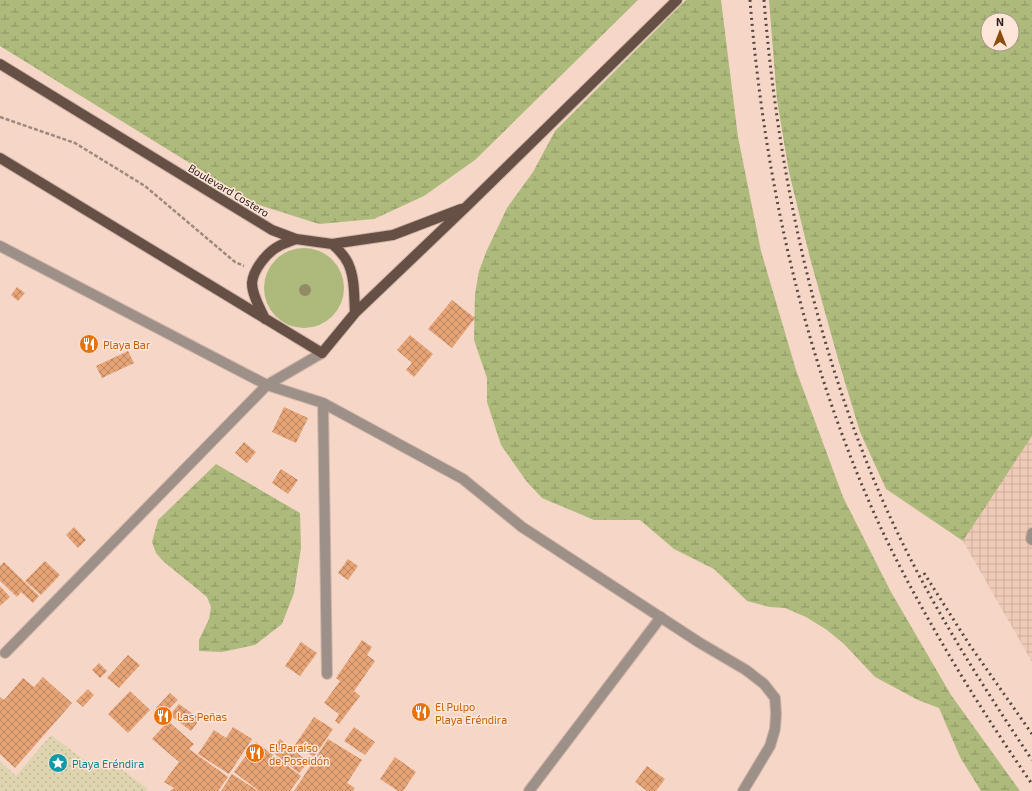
<svg xmlns="http://www.w3.org/2000/svg" width="1032" height="791" font-family="'Exo 2',sans-serif">
<defs>
<pattern id="industrial-grid" width="8" height="8" patternUnits="userSpaceOnUse"><rect width="8" height="8" fill="#efcab7"/><path d="M0 4h8M4 0v8" fill="none" stroke="#cdad9d"/></pattern>
<pattern id="wetland-marsh" width="20" height="14" patternUnits="userSpaceOnUse"><rect width="20" height="14" fill="#adba7c"/><path d="M1 5h8M5 5V1M11 12h8M15 12V8" fill="none" stroke="#8d9765"/></pattern>
<pattern id="sand-dots" width="8" height="8" patternUnits="userSpaceOnUse"><rect width="8" height="8" fill="#ded5b0"/><path d="M2 2h.1M6 6h.1" fill="none" stroke="#bfb797" stroke-width="1.8" stroke-linecap="round"/></pattern>
<pattern id="building-cross-hatch" width="8" height="8" patternUnits="userSpaceOnUse"><rect width="8" height="8" fill="#e6a376"/><path d="M0 0l8 8M0 8l8-8" fill="none" stroke="#bb8460"/></pattern>
</defs>
<rect width="100%" height="100%" fill="#f6d7c7"/>
<path fill="url(#industrial-grid)" d="M1032,436V662L963,541Z"/>
<path fill="#adba7c" d="M264 288a40 40 0 1 1 80 0a40 40 0 1 1-80 0Z"/>
<path fill="url(#wetland-marsh)" fill-rule="evenodd" d="M0,0H638L475,160L424,196L374,219L319,224L256,204L0,46Z
M686,0H721L738,137L761,251L796,370L843,497L891,592L951,695L1020,791H981L960,757L939,708L918,700L875,677L844,644L827,630L806,617L785,608L770,607L747,601L714,569L674,549L640,520H594L542,498L527,482L501,445L487,402V378L474,340L475,294L479,271L487,250L507,208L533,172L555,131Z
M769,0H1032V436L963,541L886,489L860,432L838,359L810,258L789,172L777,100ZM988,20H1012V44H988Z
M216,464L300,513L301,548L294,593L282,624L255,645L222,652L199,651V640L209,619L211,607L207,597L163,561L156,553L152,542L158,520Z"/>
<path fill="url(#sand-dots)" d="M51,735L91,765L121,769L148,789L146,791H0V761L16,776Z"/>
<path fill="url(#building-cross-hatch)" d="M17,287L25,293L18,301L11,295Z
M452,300L475,318L452,348L428,329Z
M410,335L433,354L414,377L406,370L412,363L397,350Z
M128,351L134,363L102,378L96,366Z
M284,407L308,418L296,443L272,432Z
M244,442L256,452L247,463L235,453Z
M281,469L298,480L288,494L272,483Z
M74,527L86,540L78,548L66,535Z
M348,559L358,566L348,580L338,573Z
M45,561L60,575L41,595L25,581Z
M4,562L39,596L33,603L21,592L17,597L0,581V566Z
M0,586L10,597L0,606Z
M362,640L372,647L367,655L375,661L354,691L360,696L339,724L335,721L339,714L324,703L340,681L336,678Z
M301,642L317,653L300,676L285,666Z
M128,655L140,665L119,688L107,678Z
M99,663L107,671L100,678L92,670Z
M43,677L72,703L44,735L38,730L44,735L15,768L0,754V697L4,700L23,678L34,687Z
M88,689L94,695L83,707L76,701Z
M130,691L150,710L128,733L108,714Z
M170,693L178,700L166,712L156,708Z
M179,704L200,719L191,731L170,715Z
M314,717L333,729L314,757L295,745Z
M168,721L194,744L189,749L228,777L218,791H170L174,788L164,782L179,762L152,739Z
M233,727L252,739L229,774L198,754L214,730L226,738Z
M354,727L375,742L365,755L344,741Z
M280,739L308,762L299,773L271,751Z
M328,739L362,760L347,783L355,788L353,791H294Z
M256,742L301,776L290,791H259L234,772Z
M395,757L416,772L403,791H398L380,779Z
M647,766L665,779L656,791H647L635,782Z
M232,774L258,791H221Z"/>
<g fill="none" stroke-linecap="round" stroke-linejoin="round">
<g stroke="#d1b6a8" stroke-width="12">
<path id="minor" d="M0,246L267,385L323,403L463,479L522,527L700,643L746,670L764,684L775,698L776,714L775,729L770,746L743,791
M323,403L327,674
M1032,533L1031,539L1032,540
M5,653L267,385L322,353
M529,791L661,617"/>
</g>
<g stroke="#d1b6a8" stroke-width="12">
<path id="major" d="M0,64L272,230L296,239L332,244L393,235L461,209
M0,158L322,353L355,313L467,206L677,0
M332,244C338,249 344,255 348,263C355,278 354,296 355,313
M265,319C260,308 252,295 252,283C253,270 267,252 279,246C284,243 291,241 296,239"/>
</g>
<path stroke="#9f887d" stroke-width="2.5" stroke-dasharray="4 2" stroke-linecap="butt" d="M0,117L75,143L145,186L235,262L244,266"/>
<use href="#minor" stroke="#9d9089" stroke-width="10"/>
<use href="#major" stroke="#664f45" stroke-width="10"/>
<path stroke="#574740" stroke-width="3" stroke-dasharray="2 4" stroke-linecap="butt" d="M750,0C764,176 802,351 874,513C896,562 922,609 949,655C975,699 1003,742 1032,784
M764,0C778,174 815,348 886,508C926,597 978,679 1032,760
M924,573L969,644L1032,734"/>
</g>
<circle fill="#938b65" cx="305" cy="290" r="6"/>
<defs>
<g id="restaurant-disc" transform="scale(1)"><circle r="9.5" fill="#e8710a" stroke="#ffe6d9"/><path d="M-5-6h1v4h1v-4h1v4h1v-4h1v5L-1.5 .5V6h-2V.5L-5-1ZM5-6V6H3V1.5H1.5Q1.5-4 5-6Z" fill="#fff"/></g>
<g id="sight-disc" transform="scale(1)"><circle r="9.5" fill="#0f9aa8" stroke="#ffe6d9"/><path d="M0-6L1.8-2.2L6-1.7L2.9 1.2L3.7 5.4L0 3.3L-3.7 5.4L-2.9 1.2L-6-1.7L-1.8-2.2Z" fill="#fff"/></g>
</defs>
<g fill-rule="evenodd">
<use href="#restaurant-disc" x="89" y="344"/>
<use href="#restaurant-disc" x="421" y="712"/>
<use href="#restaurant-disc" x="163" y="716"/>
<use href="#restaurant-disc" x="255" y="753"/>
<use href="#sight-disc" x="58" y="763"/>
</g>
<g text-anchor="middle" dominant-baseline="central" stroke-width="3" stroke-linejoin="round" paint-order="stroke">
<g font-size="11" fill="#2b201b" stroke="#ffe6d9">
<text transform="translate(229 190) rotate(31)">Boulevard Costero</text>
</g>
<g font-size="11" fill="#c56008" stroke="#ffe6d9" text-anchor="start">
<text x="103" y="344">Playa Bar</text>
<text x="435" y="706">El Pulpo<tspan x="435" dy="13">Playa Eréndira</tspan></text>
<text x="177" y="716">Las Peñas</text>
<text x="269" y="747">El Paraíso<tspan x="269" dy="13">de Poseidón</tspan></text>
</g>
<g font-size="11" fill="#0d838f" stroke="#ffe6d9" text-anchor="start">
<text x="72" y="763">Playa Eréndira</text>
</g>
</g>
<g transform="translate(1000 32)"><circle r="19" fill="#ffe6d9" stroke="#aa978d"/>
<path d="M0-3L7 15L0 10L-7 15Z" fill="#894c0a"/>
<text y="-6" font-size="11" font-weight="bold" text-anchor="middle" fill="#2b201b">N</text>
</g>
</svg>
